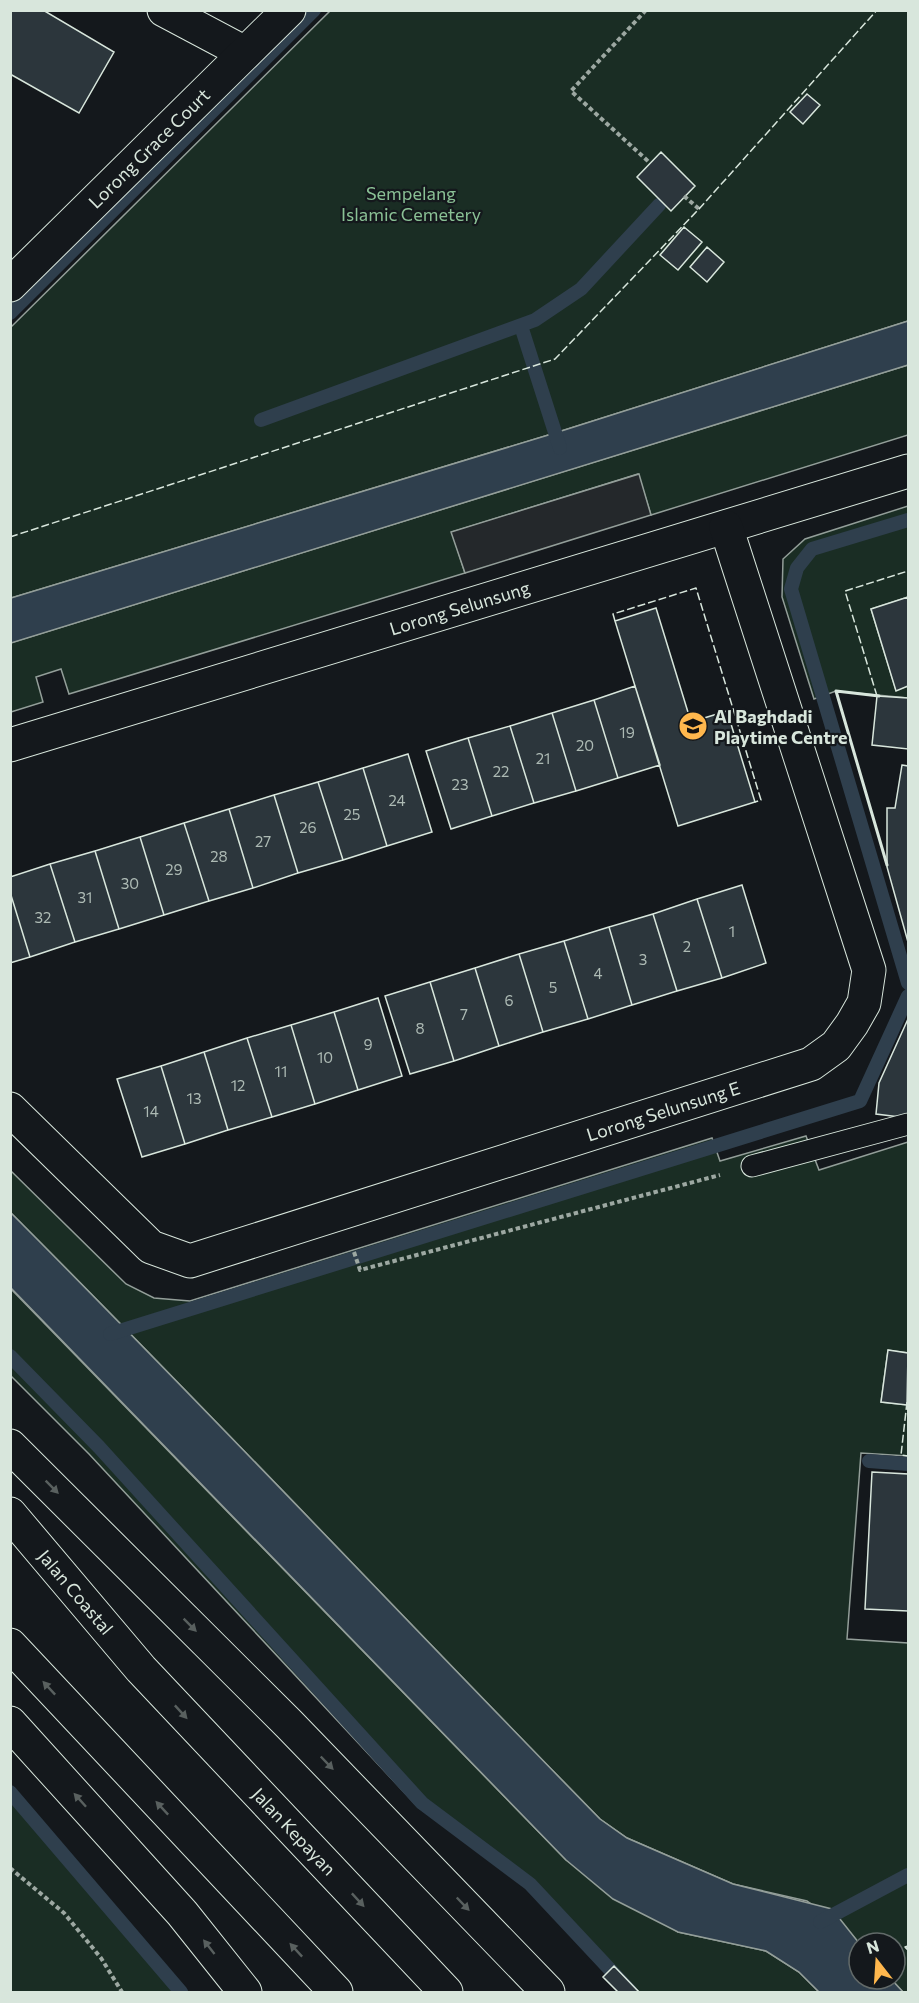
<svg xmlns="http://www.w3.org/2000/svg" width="919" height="2003" font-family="Commissioner,sans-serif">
<rect width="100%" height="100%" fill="#14181c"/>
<path fill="#1a2d24" stroke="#939e99" stroke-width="1.5" d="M330,11H908V321L555,433L11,598V327Z
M908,365V435L651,515L638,474L452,532L465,573L69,694L61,669L36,677L43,702L11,712L10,643Z
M908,506V597L871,609L896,690L908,686V698L836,691L814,699L782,597L783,559L805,539Z
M806,1136L819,1170L908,1142V1353L888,1350L881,1402L907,1405L908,1393V1456L861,1453L847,1639L908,1643V1946L906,1948L908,1950V1992H903L891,1979H895V1943H859L850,1933L807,1901L733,1884L627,1838L600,1819C403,1618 210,1412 11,1213L10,1170L126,1284L154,1298L190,1301L712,1138L720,1161Z
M10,1288L566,1860L678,1932L766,1951L799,1972L819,1992H639L614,1966L607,1972L526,1886L418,1807L89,1454L11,1376Z
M10,1786H11L186,1992H11Z"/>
<path fill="#24282b" stroke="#939e99" stroke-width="1.5" d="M639,474L651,515L465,573L451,532Z"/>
<path fill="#2f3f4d" stroke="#939e99" stroke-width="1.5" d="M908,321V365L11,643V598L555,433Z
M11,1213C210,1412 403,1618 600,1819L627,1838L733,1884L832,1909L859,1943V1979H891L903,1992H819L799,1972L766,1951L678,1932L613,1899L566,1860L11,1288Z"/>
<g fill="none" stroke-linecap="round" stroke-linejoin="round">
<path stroke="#2f3f4d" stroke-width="14" d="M10,313L314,10
M521,326L560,448
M261,420L535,320L581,289L659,205
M908,520L812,549L797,568L791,589L908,983
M110,1334L860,1101L908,996
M10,1356L99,1447L422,1803L530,1884L631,1992
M869,1461L908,1464
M10,1792L181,1992
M820,1922L908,1875"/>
</g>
<path fill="#2c363c" stroke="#d8e6dc" stroke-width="1.5" d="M10,10H43L114,52L79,113L10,74Z
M807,94L820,105L803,124L790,112Z
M661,152L695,186L671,211L637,177Z
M684,227L702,242L678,270L660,255Z
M707,247L724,262L707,282L690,267Z
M908,597V686L896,691L871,609Z
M656,608L691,722L727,711L755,802L678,826L615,621Z
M635,686L660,765L618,778L594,700Z
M877,696L908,698V749L872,745Z
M594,700L618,778L576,791L552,713Z
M552,713L576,791L534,803L510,726Z
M510,726L534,803L492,816L468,738Z
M468,738L492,816L451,829L426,751Z
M408,754L432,832L387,846L363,768Z
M902,765L908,766V942L887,867V808H895Z
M363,768L387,846L343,860L318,782Z
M318,782L343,860L298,873L274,795Z
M274,795L298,873L253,888L229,809Z
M229,809L253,888L209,901L184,823Z
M184,823L209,901L164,915L140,837Z
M140,837L164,915L119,929L95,851Z
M95,851L119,929L75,942L50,864Z
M50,864L75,942L30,957L10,892V877Z
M742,885L766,963L722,978L697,899Z
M10,892L30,957L10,963Z
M697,899L722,978L677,991L653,914Z
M653,914L677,991L632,1005L609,927Z
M609,927L632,1005L588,1019L564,941Z
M564,941L588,1019L543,1032L519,954Z
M519,954L543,1032L499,1046L475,968Z
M475,968L499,1046L454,1061L430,982Z
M430,982L454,1061L410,1074L385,996Z
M378,998L402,1076L358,1090L334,1012Z
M334,1012L358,1090L315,1104L291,1025Z
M908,1019V1118L876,1114L879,1083Z
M291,1025L315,1104L272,1117L247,1038Z
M247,1038L272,1117L228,1130L204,1052Z
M204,1052L228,1130L185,1144L161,1066Z
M161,1066L185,1144L142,1157L117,1079Z
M888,1350L908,1353L907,1405L881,1402Z
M872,1472L908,1474V1611L865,1609Z
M614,1966L639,1992H618L603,1977Z"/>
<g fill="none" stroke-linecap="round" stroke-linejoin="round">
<g stroke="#d8e6dc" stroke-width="23">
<path id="service" d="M752,1166L908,1124"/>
</g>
<g stroke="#d8e6dc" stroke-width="35">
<g id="minor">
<path d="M164,10L245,53"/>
<path id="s1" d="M10,285L289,10"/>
<path id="s2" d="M10,745L908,471"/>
<path id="s3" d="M10,1109L151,1247L190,1261L811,1064L836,1046L852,1024L864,1003L869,970L726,527"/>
</g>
</g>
<g stroke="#d8e6dc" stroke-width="35">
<g id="trunk">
<path d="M10,1446L289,1724L548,1992"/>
<path id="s4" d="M10,1514L141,1669L446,1992"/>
<path d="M10,1645L336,1992"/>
<path d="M10,1723L182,1913L245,1992"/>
</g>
</g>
<path stroke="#9da8a2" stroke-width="4" stroke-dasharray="4.5 3" stroke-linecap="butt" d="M646,10L571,91L650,163
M684,196L699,209
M354,1252L360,1270L720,1175
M10,1868L64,1913L101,1958L122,1992"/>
<use href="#service" stroke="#14181c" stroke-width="21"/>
<use href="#minor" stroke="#14181c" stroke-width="33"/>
<use href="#trunk" stroke="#14181c" stroke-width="33"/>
<path stroke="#d8e6dc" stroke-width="1.5" stroke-dasharray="8 3" stroke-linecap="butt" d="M10,537L555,359L699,209L877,10
M615,621L613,614L696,588L761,800L755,802
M877,696L845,591L908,571
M907,1402L901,1455L908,1456
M908,1946L905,1947L908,1950"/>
<path stroke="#d8e6dc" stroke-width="3" d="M879,696L836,691L887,865"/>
</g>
<defs><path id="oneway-solid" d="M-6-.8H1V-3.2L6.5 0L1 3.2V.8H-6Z" transform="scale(1.5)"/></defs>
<g fill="#59605f">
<use href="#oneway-solid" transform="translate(52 1487) rotate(45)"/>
<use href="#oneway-solid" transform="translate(190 1625) rotate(45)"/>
<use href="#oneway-solid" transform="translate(49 1688) rotate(-133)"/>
<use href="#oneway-solid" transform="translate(181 1712) rotate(47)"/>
<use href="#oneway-solid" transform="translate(327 1763) rotate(46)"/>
<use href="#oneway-solid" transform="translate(80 1800) rotate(-132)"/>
<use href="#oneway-solid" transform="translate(162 1808) rotate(-133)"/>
<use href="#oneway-solid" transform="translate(358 1900) rotate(47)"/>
<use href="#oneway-solid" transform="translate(463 1904) rotate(46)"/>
<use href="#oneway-solid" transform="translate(209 1947) rotate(-128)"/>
<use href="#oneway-solid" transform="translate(296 1950) rotate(-133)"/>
</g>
<defs>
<g id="school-disc" transform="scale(1.5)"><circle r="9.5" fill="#ffb74d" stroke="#14181c"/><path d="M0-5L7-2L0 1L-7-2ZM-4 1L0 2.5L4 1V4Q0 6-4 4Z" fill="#111"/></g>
</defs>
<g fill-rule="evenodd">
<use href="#school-disc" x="693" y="726"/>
</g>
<g text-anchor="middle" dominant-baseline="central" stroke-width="4.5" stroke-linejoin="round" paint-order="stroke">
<g font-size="15" fill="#adbab4">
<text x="627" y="732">19</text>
<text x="585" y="745">20</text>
<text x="543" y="758">21</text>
<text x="501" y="771">22</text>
<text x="460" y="784">23</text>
<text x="397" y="800">24</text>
<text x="352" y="814">25</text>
<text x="308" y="827">26</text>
<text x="263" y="841">27</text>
<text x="219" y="856">28</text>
<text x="174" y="869">29</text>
<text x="130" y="883">30</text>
<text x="85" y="897">31</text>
<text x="43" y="917">32</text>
<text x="732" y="931">1</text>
<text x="687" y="946">2</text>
<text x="643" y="959">3</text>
<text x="598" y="973">4</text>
<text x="553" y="987">5</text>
<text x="509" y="1000">6</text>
<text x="464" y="1014">7</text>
<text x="420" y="1028">8</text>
<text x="368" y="1044">9</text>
<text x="325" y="1057">10</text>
<text x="281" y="1071">11</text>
<text x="238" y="1085">12</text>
<text x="194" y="1098">13</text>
<text x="151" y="1111">14</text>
</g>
<g font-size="18" fill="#d8e6dc" stroke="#14181c">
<text stroke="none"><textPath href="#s1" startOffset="195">Lorong Grace Court</textPath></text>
<text stroke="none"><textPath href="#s2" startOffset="470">Lorong Selunsung</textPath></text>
<text stroke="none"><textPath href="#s3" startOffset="735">Lorong Selunsung E</textPath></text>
<text stroke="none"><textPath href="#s4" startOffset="102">Jalan Coastal</textPath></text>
<text stroke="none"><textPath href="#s4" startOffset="426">Jalan Kepayan</textPath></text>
</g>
<g font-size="18" fill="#8ac095" stroke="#14181c">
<text x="411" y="193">Sempelang<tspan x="411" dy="21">Islamic Cemetery</tspan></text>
</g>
<g font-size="18" font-weight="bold" fill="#d8e6dc" stroke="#14181c" text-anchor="start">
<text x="714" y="716">Al Baghdadi<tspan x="714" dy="21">Playtime Centre</tspan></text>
</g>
</g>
<rect width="919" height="2003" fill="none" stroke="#d8e6dc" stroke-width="24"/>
<g transform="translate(877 1961) rotate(343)"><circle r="28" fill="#14181c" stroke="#626a69" stroke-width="1.5"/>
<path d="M0-4.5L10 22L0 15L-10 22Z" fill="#ffb74d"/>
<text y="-9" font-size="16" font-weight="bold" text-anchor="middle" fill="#d8e6dc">N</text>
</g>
</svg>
